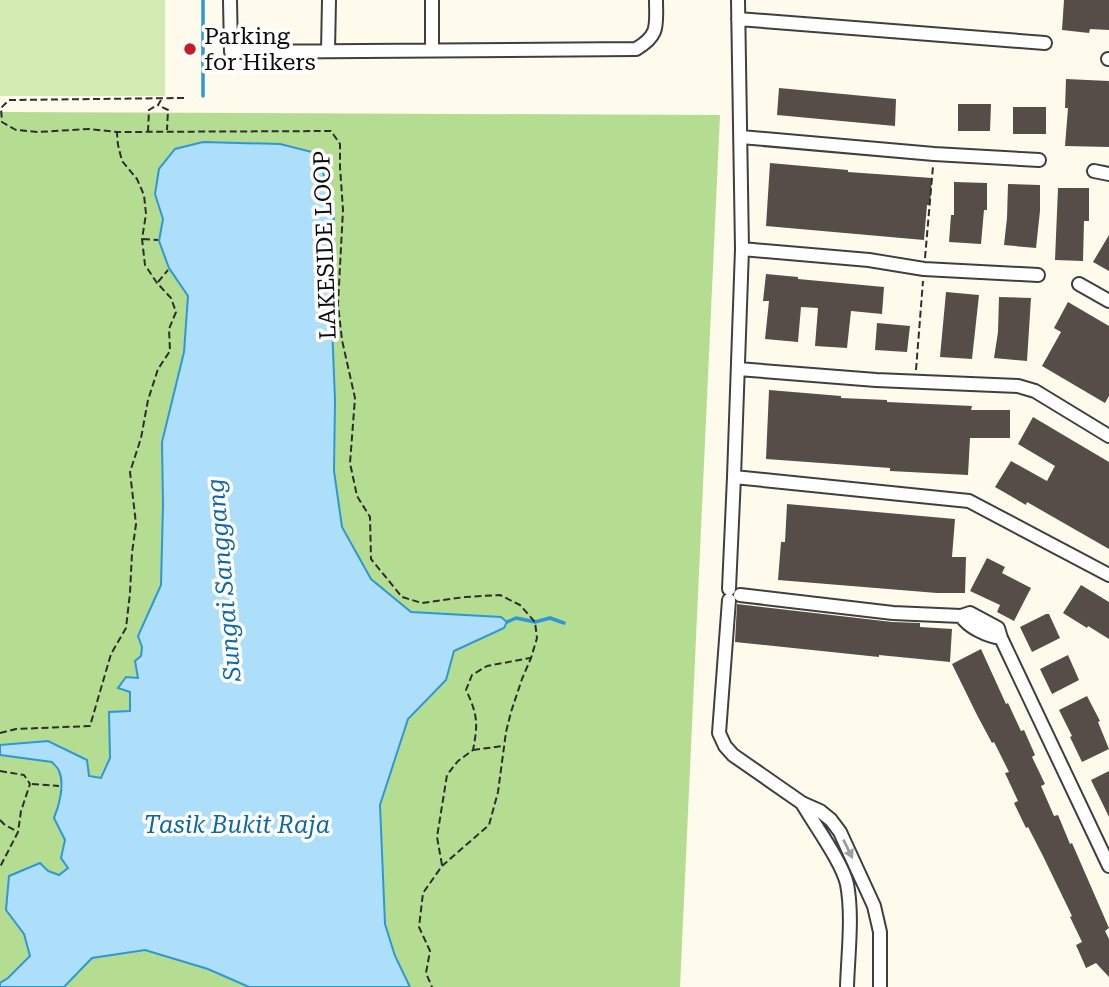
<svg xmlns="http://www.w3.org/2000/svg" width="1109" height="987" font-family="'Roboto Serif',serif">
<rect width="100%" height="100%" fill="#fffbec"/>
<path fill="#d2ebb3" d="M0,0H165V96H0Z"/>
<path fill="#b5dd92" d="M0,112L720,115L680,987H410L395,956L385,924L380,805L408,719L446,680L454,651L504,628L501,617L411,612L371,579L342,527L334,471L335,400L331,301L324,177L320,154L155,194L163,219L159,241L169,268L188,296L184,352L162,442L163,505L161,585L138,636L142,647L138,679L118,688L130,692L131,712H109L110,758L101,779L89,776L48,741L0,745Z
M0,755L52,762C54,765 58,767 59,771C65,784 59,806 54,818L65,840L61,858L68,868L59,875L48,871L6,910L24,934L30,956L8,978L0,983Z
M145,950L208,969L249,987H64L92,958Z"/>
<path fill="#addffa" stroke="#3097d5" stroke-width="2" d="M203,142L280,144L320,154L324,177L334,209L331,301L335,400L334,471L342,527L371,579L411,612L501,617L507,622L504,628L454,651L446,680L408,719L380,805L385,924L395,956L410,987H249L208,969L145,950L92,958L64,987H0V983L8,978L30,956L24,934L6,910L9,876L40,863L48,871L59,875L68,868L61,858L65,840L54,818C59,806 65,784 59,771C58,767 54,765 52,762L0,755V745L48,741L87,760L89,776L101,778L110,758L109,712L130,711V692L118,688L126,677L138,678L135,661L141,656L142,647L138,636L161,585L163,505L162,442L184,352L188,296L169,268L159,241L163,219L155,194L159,169L175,149Z"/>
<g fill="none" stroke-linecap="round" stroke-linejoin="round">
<path stroke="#3097d5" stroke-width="3.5" d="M203,96V0
M507,622L516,618L535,622L550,618L564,623"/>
</g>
<path fill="#564d48" d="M1064,0H1109V30L1090,29L1089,33L1062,30Z
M1066,79L1109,81V147L1065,146L1068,108H1065Z
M779,88L896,99L895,126L777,115Z
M958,104H991L990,131H958Z
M1013,107H1046V134H1013Z
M770,163L848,170V172L932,178L930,205H927L924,240L766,226Z
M954,182L987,183V210H984L981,244L949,242L951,215H954Z
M1008,184L1040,185V211L1036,248L1004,245L1007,218Z
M1058,188H1089V221H1084L1083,261L1055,260Z
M1109,235V271L1093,262Z
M766,274L798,277V279L884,287L882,314L851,311L847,348L815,346L818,308L801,307L798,342L765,339L769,301H763Z
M946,292L979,295L972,359L940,357Z
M999,297L1031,298L1027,361L994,358L998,332Z
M1068,302L1109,326V396L1105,403L1042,366L1061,332L1054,328Z
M877,323L910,326L907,352L875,350Z
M769,390L841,396V398L887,400V402L972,406L971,410H1010V438H970L968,475L890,471V468L766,459Z
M1033,417L1109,462V549L1027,502L1026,505L995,487L1011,461L1047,481L1055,466L1018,444Z
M787,504L955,519L952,557H966L965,593H937L778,580L781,542H785Z
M987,558L1005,567L1002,573L1031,588L1014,621L997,612L1000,605L970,591Z
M1081,585L1109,602V639L1088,626L1087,628L1063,613Z
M737,604L892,622L920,623V627L952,629L950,662L879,655V657L735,642Z
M1046,614H1049L1060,638L1032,652L1020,627Z
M981,649L1006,704L1008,703L1021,731L1024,730L1035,755L1032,757L1045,784L1041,786L1054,816L1058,815L1070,844L1072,843L1109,928L1105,931L1109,939V977L1096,963L1086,968L1076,945L1082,942L1070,917L1072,916L1042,854L1028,827L1026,828L1014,803L1018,801L1005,773L1009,772L994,742L992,743L977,715L952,664Z
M1068,655L1079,680L1052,694L1040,669Z
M1087,696L1100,721L1098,722L1109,749L1082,762L1070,737L1072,736L1059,710Z
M1109,771V817L1091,780Z"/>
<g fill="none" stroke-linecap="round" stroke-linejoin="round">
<g stroke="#3f3f3f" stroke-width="16">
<path id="minor" d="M230,0L231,52L636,49C660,35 656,25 656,0
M432,0V50
M738,19L1045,43
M328,51L329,0
M1108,59H1109
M741,137L934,154L1039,160
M1094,171L1109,174
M742,249L869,260L924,269L1038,275
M1079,284L1109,301
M738,369L876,380L1018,386L1035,391L1109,436
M734,477L969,501L1109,575
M729,589L734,477L742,249L738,0
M740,595L893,613L961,616
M729,600L719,733L725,746L733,755L802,803L820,811L831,820L840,832L874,906L880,932V987
M970,613L998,628L1001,638C987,636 969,628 961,616Z
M1001,638L1109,866
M802,803C814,824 842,862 847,884C853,916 848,954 847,987"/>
</g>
<path stroke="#2e2e2e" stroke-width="2" stroke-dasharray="7 3.5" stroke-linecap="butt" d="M184,98L9,100L1,108L2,122L16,130L38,132L89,129L117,132L331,131L340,144V167L343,210L338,304L342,340L355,398L350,463L357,496L370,517L371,559L402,597L422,603L465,597L500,595L520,605L535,622L537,638L531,658L522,679L511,712L506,732L498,792L489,825L442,866L423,893L419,927L430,951L426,973L432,987
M161,100L158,105L168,110L167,130
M148,132L149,110L157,105
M143,239L158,240
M925,258L933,166
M158,282L168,270
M916,370L923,281
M0,733L16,729L90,726L111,654L126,628L130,593L132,553L136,524L130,472L141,438L148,400L158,369L170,351L169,329L176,312L171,298L157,283L145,265L142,239L146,214L144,195L137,179L122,161L118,145L117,133
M473,750L503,746
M0,771L24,775L30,784L21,811L18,832L0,867
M32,784L59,786
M0,820L5,825L18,832
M442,865L437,837L447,775L458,761L473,750C478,724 478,715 466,690L472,675L487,666L530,658"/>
<use href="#minor" stroke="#fff" stroke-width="12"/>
</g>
<defs><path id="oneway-solid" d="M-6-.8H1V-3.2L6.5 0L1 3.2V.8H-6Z" transform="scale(1.75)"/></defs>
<use fill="#9e9e9e" href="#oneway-solid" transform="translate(848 849) rotate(64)"/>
<circle fill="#c41d29" stroke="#fff" stroke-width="2.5" cx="190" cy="49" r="7"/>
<g text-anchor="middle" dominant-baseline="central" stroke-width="7" stroke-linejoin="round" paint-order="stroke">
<g font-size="23" fill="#0c0c0c" stroke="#fff" text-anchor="start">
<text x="204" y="36">Parking<tspan x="204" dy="26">for Hikers</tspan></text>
</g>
<g font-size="23" fill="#0c0c0c" stroke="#fff">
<text transform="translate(325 245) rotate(-92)">LAKESIDE LOOP</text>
</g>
<g font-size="24" font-style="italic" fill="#0f67a5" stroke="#fff">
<text transform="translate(224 580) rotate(-95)">Sungai Sanggang</text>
<text x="237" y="825">Tasik Bukit Raja</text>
</g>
</g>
</svg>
